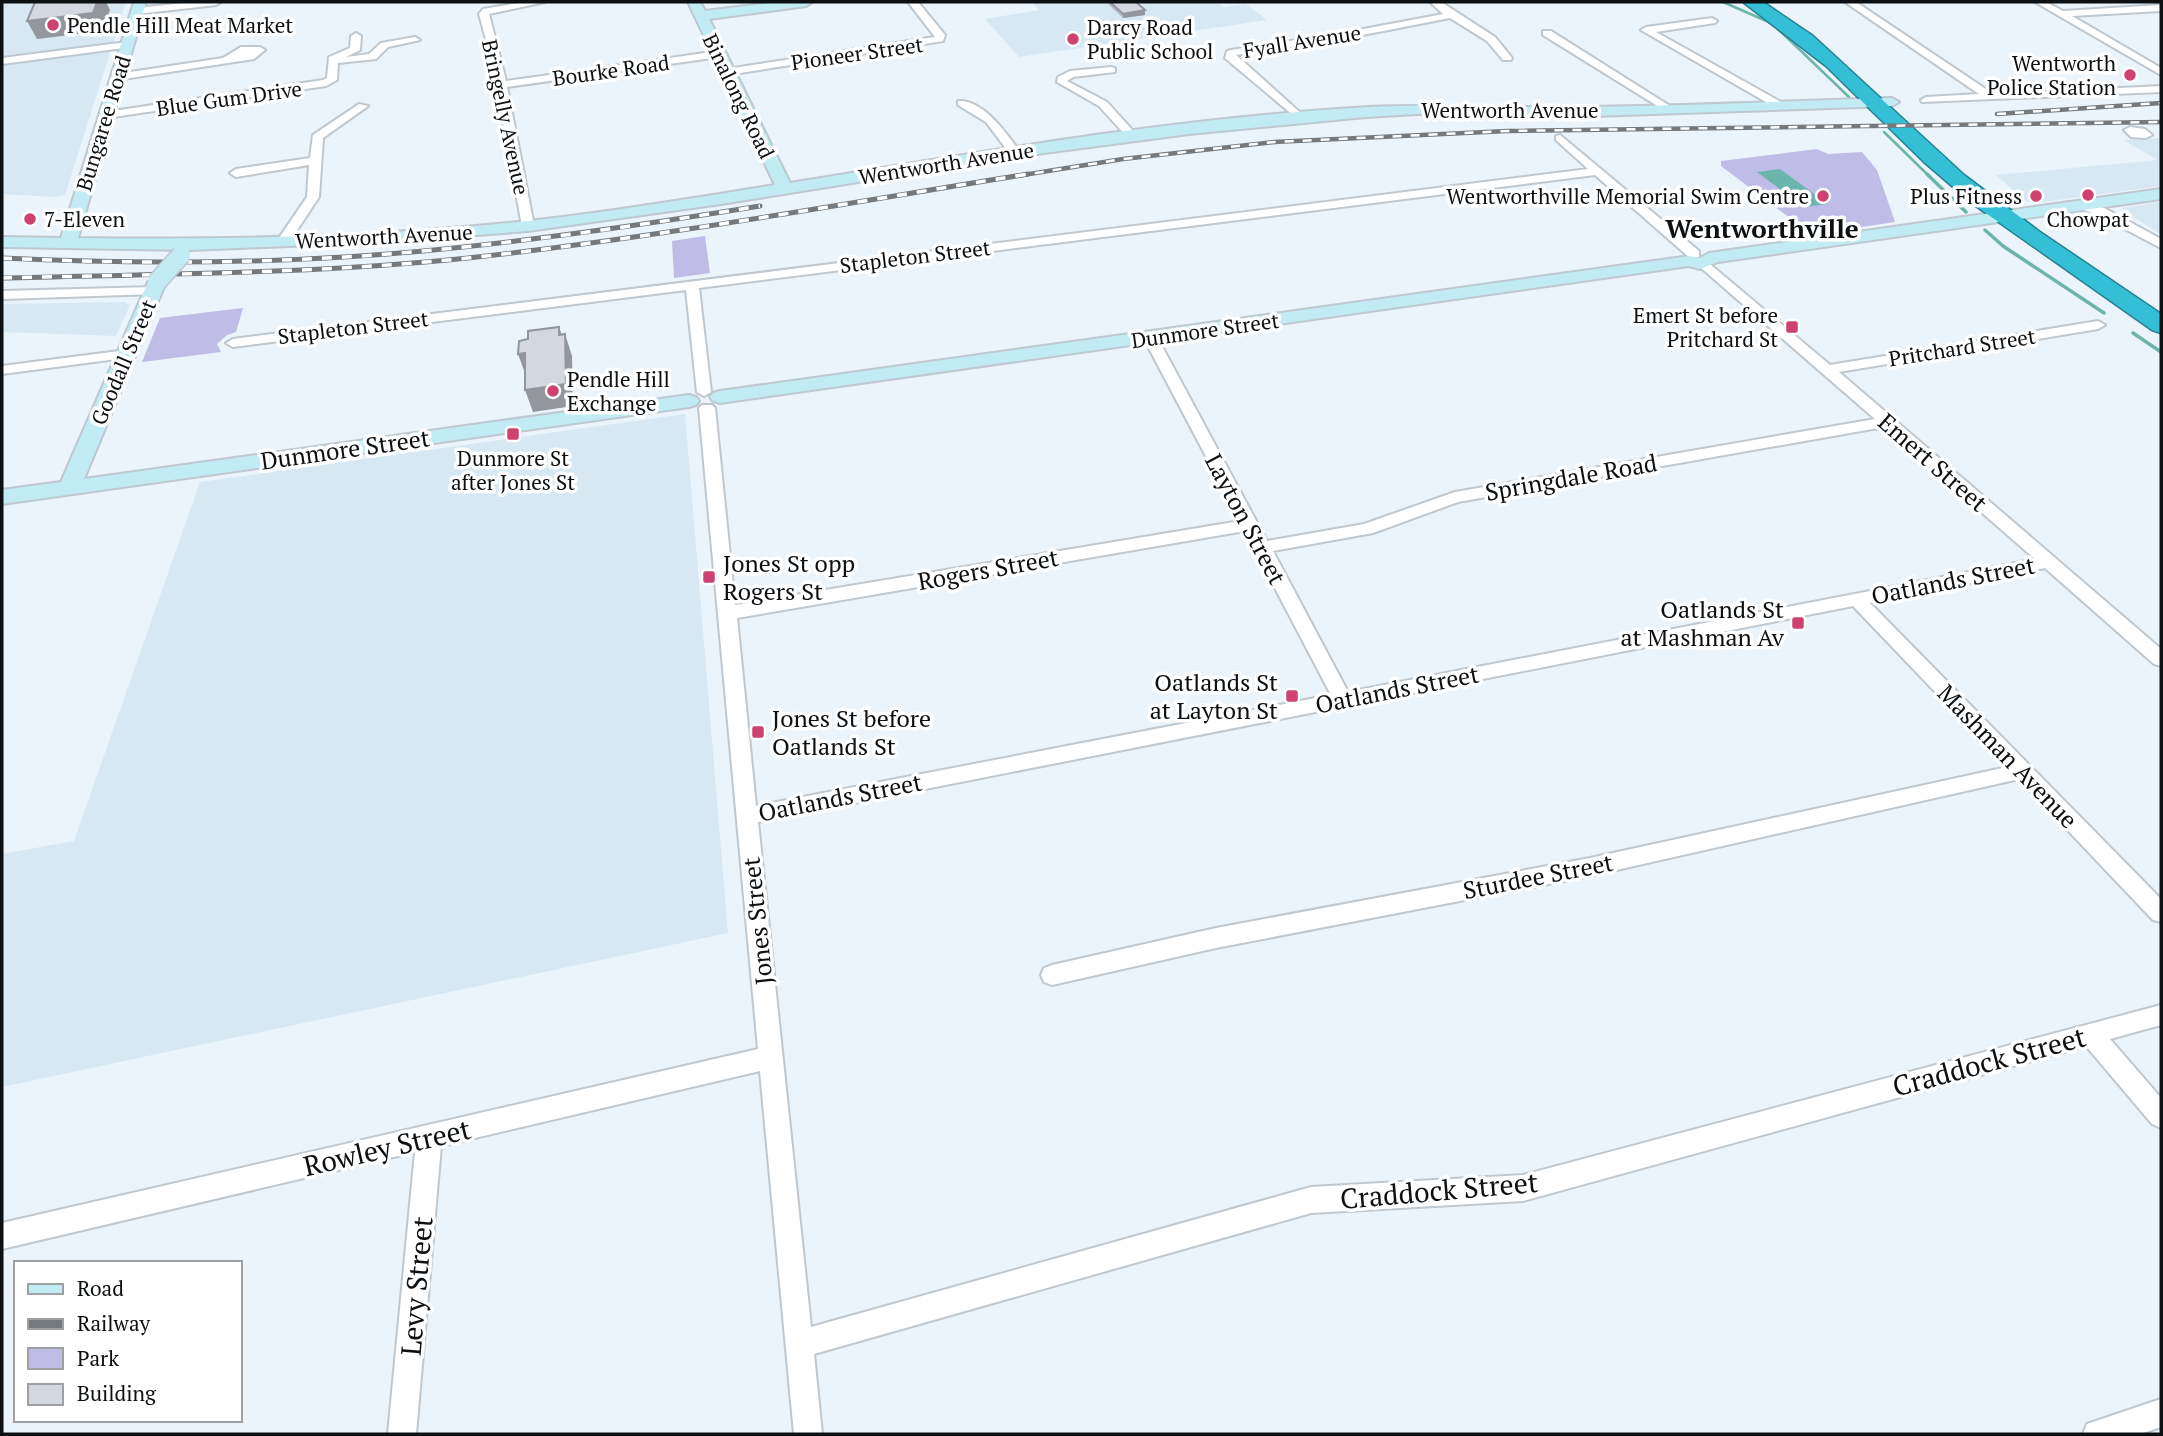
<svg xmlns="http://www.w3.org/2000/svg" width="2163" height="1436" font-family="'PT Serif',serif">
<rect width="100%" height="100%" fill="#ebf4fb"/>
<path fill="#d7e8f3" d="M2,2H126L65,195L57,197L2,194Z
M1032,2H1217L1224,7L1246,4L1267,20L1019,57L985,19L1039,10Z
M2161,138V186L2036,203L2027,202L1996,175L2158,160L2123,140Z
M2161,202V234L2123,211V208Z
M124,302L130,305L116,336L2,332V304Z
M685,414L728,933L2,1087V854L74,841L200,482Z"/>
<path fill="#bfbce8" d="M1817,149L1828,154L1862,152L1877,170L1895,222L1821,233L1807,231L1721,166V161Z
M705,236L710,273L674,278L672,241Z
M243,308L236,332L227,335L217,344L221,352L142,362L160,318Z"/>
<path fill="#6cb5ad" d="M1780,169L1828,204L1804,207L1757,172Z"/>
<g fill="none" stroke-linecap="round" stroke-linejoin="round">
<path stroke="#6cb5ad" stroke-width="2.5" d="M1723,2L1771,23
M1778,29L1849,97
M1884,132L1929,176"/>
<path stroke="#6cb5ad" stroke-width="3.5" d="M1927,174L1966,212
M1985,230L2003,246L2104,313
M2133,333L2161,352"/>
<g stroke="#bfc8cf" stroke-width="4">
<path id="street" d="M193,2H221L216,5L137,14L132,11L137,8Z
M524,2H545L489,14L506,81L719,51L724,54L719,57L507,87L534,226L528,230L522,226L491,58L479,14L483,9Z
M908,2H918L945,35L943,41L727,75L722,72L727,69L935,37Z
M1430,2H1441L1495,37L1512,58L1511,60H1503L1487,41L1450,18L1337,40L1236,55L1304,116L1306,118L1300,121L1225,58L1227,51L1231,50L1337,34L1443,14Z
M1845,2H1856L1993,94L2161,86V92L1922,102L1921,100L1926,97L1979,94Z
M2035,2H2046L2063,11L2161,5V11L2072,16L2161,68V75Z
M1712,18L1717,21L1715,23L1656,32L1781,102V106H1773L1641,30L1646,27Z
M1543,31H1551L1673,108L1664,110L1543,35Z
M356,33L361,36L360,50L346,57L369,54L381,43L415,37L420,40L388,47L376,59L338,63L337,80L326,86L106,118L100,115L106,112L323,80L327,78L329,57L350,48L351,36Z
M127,42L131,43V47L2,64V58Z
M241,47H260L265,50L254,59L117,80L112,77L117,74L223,58Z
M1111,67L1115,68V72L1073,77L1067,81L1107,102L1136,134V138H1128L1099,106L1057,82L1058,77L1070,71Z
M958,101C983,99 1007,134 1020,152L1018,154H1010L986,122L958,105Z
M359,104L368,106L323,138L319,197L288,244H278L277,241L307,197L309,165L236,177L230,173L236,169L310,158L313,135Z
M2130,127L2145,129L2152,135L2146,138L2131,137L2124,130Z
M1560,135L1699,251V257H1689L1595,175L699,288L711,392L704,396L697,392L686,290L233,347L226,343L233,339L1588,169L1556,140V136Z
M2082,201L2104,208L2161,239V248L2096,214L2078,208V202Z
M1705,260L1830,365L2098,321L2105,325L2098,329L1839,372L2161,649V666L2154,664L2045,568L1870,603L2161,899V922L2153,920L2019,779L1590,876L1216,948L1052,985L1044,982L1041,975L1044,968L1052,965L1216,928L1590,858L2007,767L1853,606L758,822L811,1327L1311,1187L1523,1175L2161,1005V1025L2110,1039L2161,1098V1128L2152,1124L2086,1046L1523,1201L1311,1213L814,1354L822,1434H794L760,1071L441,1146L416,1434H388L415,1152L2,1249V1223L758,1049L699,408L702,405H712L715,408L735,605L1240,521L1143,337L1150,333L1157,337L1267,541L1364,524L1455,492L1875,419L1700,267V261ZM1884,427L2035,559L1348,692L1273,551L1373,533L1458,502ZM1245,531L1331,695L756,806L737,618Z
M153,287L158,288V294L2,299V291Z
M127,350L134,354L132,357L2,374V366Z
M2161,1399V1427L2140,1434H2083L2087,1424Z"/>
</g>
<g stroke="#bfc8cf" stroke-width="4">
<path id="secondary" d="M134,2H146L78,238C228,240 379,237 528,221C611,212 693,198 775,185L688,2H700L705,11L778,2H812L806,6L709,19L790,183C982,152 1175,118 1369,107C1434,104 1499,108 1564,107C1673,107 1783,101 1892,98L1899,102L1892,106L1563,117L1434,113L1366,117L1189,134L1014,157L721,204L528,231L385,242L191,250L2,247V237L61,238Z
M2161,189V199L1718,262L1700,269L1689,266L720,403L713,401L710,397L713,393L720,391L1690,256L1700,258L1709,253Z
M157,277L166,282L84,479L689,395L696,397L699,401L696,405L689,407L2,504V490L61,482L148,282Z"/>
</g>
<g stroke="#268291" stroke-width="3">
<path id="highway" d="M1743,2H1763L1813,36L1964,175L2040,232L2161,314V333L2152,330L1973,204L1924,162L1826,66Z"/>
</g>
<use href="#street" fill="#fff" fill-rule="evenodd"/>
<use href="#secondary" fill="#c2ecf3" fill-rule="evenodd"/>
<use href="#highway" fill="#34bfd6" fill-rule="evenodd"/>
<g stroke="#73797d" stroke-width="4.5">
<path id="rail-far1" d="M1997,114L2161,103
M1017,176L1123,159L1274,142L1507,131L2161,122"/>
</g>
<g stroke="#73797d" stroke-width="5">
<path id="rail" d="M2,258C131,264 259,264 388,254C513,244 636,226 760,206
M2,278C157,274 313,274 468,258C655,238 842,204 1028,174"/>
</g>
<use href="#rail-far1" stroke="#fff" stroke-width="2.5" stroke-dasharray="9" stroke-linecap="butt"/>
<use href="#rail" stroke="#fff" stroke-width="3.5" stroke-dasharray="10" stroke-linecap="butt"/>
<g stroke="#bfc8cf" stroke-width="21" stroke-linecap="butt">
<path id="secondary-bridge" d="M157,282L181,255"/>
</g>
<use href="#secondary-bridge" stroke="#c2ecf3" stroke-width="18"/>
</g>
<path fill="#b5b9c1" d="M1109,2H1136L1145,15L1123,18L1109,5Z"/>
<path fill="#93969d" d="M97,2H106L110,10L103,31L37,39L27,21Z
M1145,10V15L1123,18V14Z
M559,327L565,344V334L572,356L573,406L533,412L525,390L559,335Z
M525,353L526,376L518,354Z"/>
<path fill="#d2d7e0" stroke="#93969d" stroke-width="2" d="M35,2H97L93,13L27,21Z
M1110,2H1136L1145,10L1123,14Z
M559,327V335L565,334L566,384L525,390V353L518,354L519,341L528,339V331Z"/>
<g fill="#ce4170" stroke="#fff" stroke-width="2.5">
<circle cx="53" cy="25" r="7"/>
<circle cx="1073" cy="39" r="7"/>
<circle cx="2130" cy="75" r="7"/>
<circle cx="2088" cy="195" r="7"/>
<circle cx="1823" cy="196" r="7"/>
<circle cx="2036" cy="196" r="7"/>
<circle cx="30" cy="219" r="7"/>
<rect x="1785" y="320" width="14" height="14" rx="3.5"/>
<circle cx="553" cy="391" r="7"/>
<rect x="506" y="427" width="14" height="14" rx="3.5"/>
<rect x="702" y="570" width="14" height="14" rx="3.5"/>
<rect x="1791" y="616" width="14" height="14" rx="3.5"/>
<rect x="1285" y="689" width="14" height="14" rx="3.5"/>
<rect x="751" y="725" width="14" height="14" rx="3.5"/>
</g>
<g text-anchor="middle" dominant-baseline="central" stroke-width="7" stroke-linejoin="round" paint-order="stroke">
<g font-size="21" fill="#0d1012" stroke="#fff" text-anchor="start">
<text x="67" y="25">Pendle Hill Meat Market</text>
<text x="1087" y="27">Darcy Road<tspan x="1087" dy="24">Public School</tspan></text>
<text x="2116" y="63" text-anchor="end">Wentworth<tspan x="2116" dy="24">Police Station</tspan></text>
<text x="1809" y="196" text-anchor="end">Wentworthville Memorial Swim Centre</text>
<text x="2022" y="196" text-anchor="end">Plus Fitness</text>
<text x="44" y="219">7-Eleven</text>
<text x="2088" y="219" text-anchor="middle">Chowpat</text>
<text x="1778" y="315" text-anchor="end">Emert St before<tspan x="1778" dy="24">Pritchard St</tspan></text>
<text x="567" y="379">Pendle Hill<tspan x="567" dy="24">Exchange</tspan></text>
<text x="513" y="458" text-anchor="middle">Dunmore St<tspan x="513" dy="24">after Jones St</tspan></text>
</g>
<g font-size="21" fill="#0d1012" stroke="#fff">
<text transform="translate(1302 41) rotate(-9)">Fyall Avenue</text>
<text transform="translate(857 53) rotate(-8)">Pioneer Street</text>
<text transform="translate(611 70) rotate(-8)">Bourke Road</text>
<text transform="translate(739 96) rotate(64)">Binalong Road</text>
<text transform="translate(229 98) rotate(-8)">Blue Gum Drive</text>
<text x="1510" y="110">Wentworth Avenue</text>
<text transform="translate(506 117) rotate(78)">Bringelly Avenue</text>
<text transform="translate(103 123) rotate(-73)">Bungaree Road</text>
<text transform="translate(946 163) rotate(-9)">Wentworth Avenue</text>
<text transform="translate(384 236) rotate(-3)">Wentworth Avenue</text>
<text transform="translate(915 256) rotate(-7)">Stapleton Street</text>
<text transform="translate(353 327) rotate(-7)">Stapleton Street</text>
<text transform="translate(1205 330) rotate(-8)">Dunmore Street</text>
<text transform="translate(1962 347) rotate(-9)">Pritchard Street</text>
<text transform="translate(123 362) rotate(-67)">Goodall Street</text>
</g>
<g font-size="24" fill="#0d1012" stroke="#fff">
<text transform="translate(345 449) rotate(-8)">Dunmore Street</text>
<text transform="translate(1933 462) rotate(41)">Emert Street</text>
<text transform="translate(1571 477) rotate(-10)">Springdale Road</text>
<text transform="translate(1246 519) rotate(62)">Layton Street</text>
<text transform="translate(988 569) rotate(-10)">Rogers Street</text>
<text transform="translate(1953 580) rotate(-11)">Oatlands Street</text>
<text transform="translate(1397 689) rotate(-11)">Oatlands Street</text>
<text transform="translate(2008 756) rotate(46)">Mashman Avenue</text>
<text transform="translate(840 797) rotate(-11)">Oatlands Street</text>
<text transform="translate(1538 876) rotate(-11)">Sturdee Street</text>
<text transform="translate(757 921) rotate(-96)">Jones Street</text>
</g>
<g font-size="24" fill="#0d1012" stroke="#fff" text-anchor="start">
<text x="723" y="563">Jones St opp<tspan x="723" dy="28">Rogers St</tspan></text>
<text x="1784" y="609" text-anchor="end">Oatlands St<tspan x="1784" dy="28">at Mashman Av</tspan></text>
<text x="1278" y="682" text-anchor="end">Oatlands St<tspan x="1278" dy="28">at Layton St</tspan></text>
<text x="772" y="718">Jones St before<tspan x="772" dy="28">Oatlands St</tspan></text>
</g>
<g font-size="26" font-weight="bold" fill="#0d1012" stroke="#fff">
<text x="1762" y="228">Wentworthville</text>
</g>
<g font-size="28" fill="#0d1012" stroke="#fff">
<text transform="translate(1989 1061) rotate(-15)">Craddock Street</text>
<text transform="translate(387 1147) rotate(-13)">Rowley Street</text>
<text transform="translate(1439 1190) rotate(-5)">Craddock Street</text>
<text transform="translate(416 1286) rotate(-85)">Levy Street</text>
</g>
</g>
<rect width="2163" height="1436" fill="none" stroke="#0d1012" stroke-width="7"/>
<rect x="14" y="1261" width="228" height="161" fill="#ffffff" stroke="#9e9fa0" stroke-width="2"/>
<rect x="28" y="1284" width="35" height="10" fill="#c2ecf3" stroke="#9e9fa0" stroke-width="2"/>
<text x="77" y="1296" font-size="21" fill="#0d1012">Road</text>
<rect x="28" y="1319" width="35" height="10" fill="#73797d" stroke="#9e9fa0" stroke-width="2"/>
<text x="77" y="1331" font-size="21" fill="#0d1012">Railway</text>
<rect x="28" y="1348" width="35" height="21" fill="#bfbce8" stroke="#9e9fa0" stroke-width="2"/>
<text x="77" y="1366" font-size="21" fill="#0d1012">Park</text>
<rect x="28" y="1384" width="35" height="21" fill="#d2d7e0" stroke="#9e9fa0" stroke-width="2"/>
<text x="77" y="1401" font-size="21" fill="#0d1012">Building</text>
</svg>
